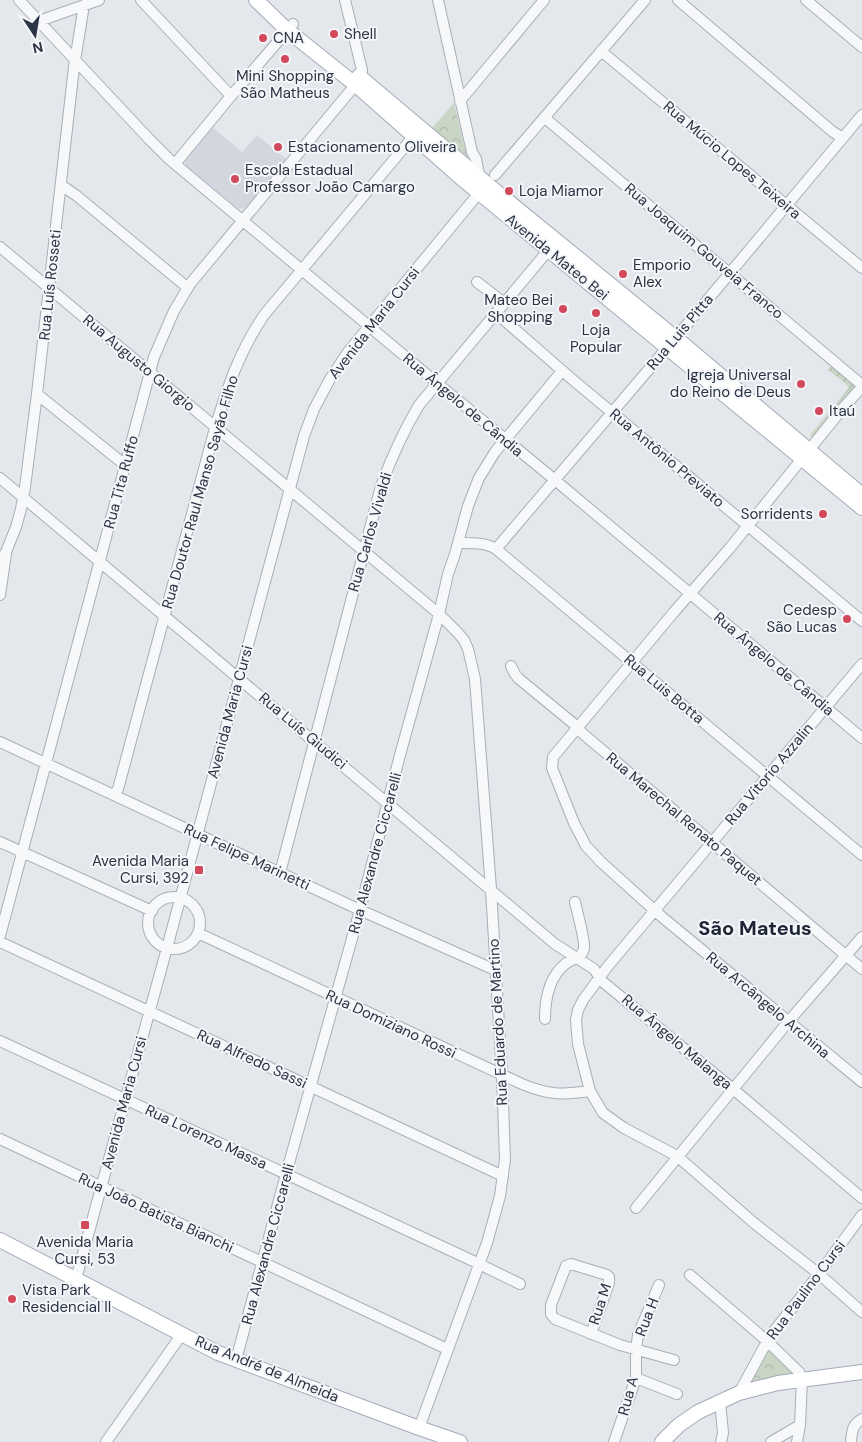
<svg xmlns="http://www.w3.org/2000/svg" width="862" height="1442" font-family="'DM Sans',sans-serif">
<defs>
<pattern id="forest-crowns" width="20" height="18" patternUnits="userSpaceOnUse" patternTransform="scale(1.25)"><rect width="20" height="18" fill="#c9d6c5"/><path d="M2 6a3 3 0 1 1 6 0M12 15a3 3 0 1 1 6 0" fill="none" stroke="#adb8ab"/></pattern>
<pattern id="garden-furrows" width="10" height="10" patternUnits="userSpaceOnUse" patternTransform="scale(1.25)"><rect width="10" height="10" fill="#c9d6c5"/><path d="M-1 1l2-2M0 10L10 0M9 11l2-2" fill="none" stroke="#adb8ab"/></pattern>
</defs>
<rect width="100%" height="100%" fill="#e4e7ec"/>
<path fill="#d2d6de" d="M212,127L242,152L257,135L286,159L245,208L239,209L186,166L185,160Z"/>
<path fill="url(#forest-crowns)" d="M454,103L468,160L431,129Z
M769,1346L798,1376L747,1388Z"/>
<path fill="url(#garden-furrows)" d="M831,366L855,386L813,438L810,435L849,388L845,383L828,370Z"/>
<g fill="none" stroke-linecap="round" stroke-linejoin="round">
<g stroke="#a9aeb7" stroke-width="12">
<path id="minor" d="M19,0L149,139L169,159L437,383L555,480L862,738
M141,0L231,96
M438,0L472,152L476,159L480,179
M678,0L833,132L843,138
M806,0L862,47
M39,21L99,0
M601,51L862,268
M460,101L544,0
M545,118L862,385
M175,164L231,96L293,24
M495,175L645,0
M61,185L77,196L188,288
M0,247L439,614L457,632L464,640L468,649L475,679L491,889L502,1075L505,1159L500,1196L487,1243L419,1428
M477,282L504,303
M496,313L573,380L862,621
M862,387L843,408L729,549L674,612L553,757L552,768L574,823L586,846L601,862L662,917L862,1082
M37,394L120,461L126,464
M0,478L555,944L594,969L603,982L733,1089L862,1198
M458,543C471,543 485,542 496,549L862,855
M496,549L684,328L862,115
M0,561L6,552L16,527L21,509L25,487L37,394L74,67L84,5
M0,595L6,554
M862,664L608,966L583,1000L578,1010L576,1020L578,1044L590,1091L603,1113L624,1128L677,1156L754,1223L819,1274L862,1312
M511,666L515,674L518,678L574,724L582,733L862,969
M0,742L360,910L495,970
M114,795L118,789L215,428C228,386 239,352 264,315L417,132
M0,842L152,911
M280,873L381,486C392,456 403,432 419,405L552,246
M148 923a26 26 0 1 1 52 0a26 26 0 1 1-52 0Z
M198,933L522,1084C548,1095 562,1095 590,1091
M0,936L154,357L174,311L190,284L361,78L362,70L345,0
M0,942L503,1176
M545,1019C545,1000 549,978 564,965C571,958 582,960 584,948C585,939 577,912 575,902
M0,1041L471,1260L520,1284
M0,1139L447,1349
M636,1208L788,1022L862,937
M690,1275L767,1341L799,1372L802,1379L800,1425L797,1442
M76,1279L167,948L304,436L314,409L330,379L348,352L479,193
M591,1334L609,1283V1277L607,1275L571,1264L566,1266L551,1305V1314L555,1319L620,1345L674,1360
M236,1360L286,1174L360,910L400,755L439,614L448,574L455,554L468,506L479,478L495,452L562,371
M636,1378L677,1394
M739,1393L770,1336L819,1274L862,1215
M720,1401L723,1433L721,1442
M106,1442L182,1334
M614,1442L636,1378V1349L638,1335L659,1285
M771,1442L800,1425
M851,1442C852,1431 852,1425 862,1419"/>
</g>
<g stroke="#a3abb8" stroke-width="16">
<path id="major" d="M256,0L287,30L356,85L460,177L862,508
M359,76L498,193L683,344L862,495
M0,1240L218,1353L419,1428L460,1442
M662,1442L679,1425L698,1412L739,1393L778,1383L862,1372"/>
</g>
<use href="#minor" stroke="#f7f8fa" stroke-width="10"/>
<use href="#major" stroke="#fff" stroke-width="14"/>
</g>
<g fill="#d1495b" stroke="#f4f6f9" stroke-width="2">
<circle cx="334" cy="34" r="5"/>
<circle cx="263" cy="38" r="5"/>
<circle cx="285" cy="59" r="5"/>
<circle cx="278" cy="147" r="5"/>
<circle cx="235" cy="179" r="5"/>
<circle cx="509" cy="191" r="5"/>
<circle cx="623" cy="274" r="5"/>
<circle cx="563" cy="309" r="5"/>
<circle cx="596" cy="313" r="5"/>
<circle cx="801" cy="384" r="5"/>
<circle cx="819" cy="411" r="5"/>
<circle cx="823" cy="514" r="5"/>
<circle cx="847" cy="619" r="5"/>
<rect x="194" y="865" width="10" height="10" rx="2.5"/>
<rect x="80" y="1220" width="10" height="10" rx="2.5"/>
<circle cx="12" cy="1299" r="5"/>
</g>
<g text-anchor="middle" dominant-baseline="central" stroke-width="4" stroke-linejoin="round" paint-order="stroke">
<g font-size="15" fill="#2b3445" stroke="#f4f6f9" text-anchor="start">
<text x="344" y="34">Shell</text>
<text x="273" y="38">CNA</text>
<text x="285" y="76" text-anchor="middle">Mini Shopping<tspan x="285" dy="17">São Matheus</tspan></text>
<text x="288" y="147">Estacionamento Oliveira</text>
<text x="245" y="170">Escola Estadual<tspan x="245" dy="17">Professor João Camargo</tspan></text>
<text x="519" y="191">Loja Miamor</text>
<text x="633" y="265">Emporio<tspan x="633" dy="17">Alex</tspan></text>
<text x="553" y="300" text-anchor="end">Mateo Bei<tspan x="553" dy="17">Shopping</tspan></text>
<text x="596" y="330" text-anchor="middle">Loja<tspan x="596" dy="17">Popular</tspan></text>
<text x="791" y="375" text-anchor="end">Igreja Universal<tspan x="791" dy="17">do Reino de Deus</tspan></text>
<text x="829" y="411">Itaú</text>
<text x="813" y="514" text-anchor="end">Sorridents</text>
<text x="837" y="610" text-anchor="end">Cedesp<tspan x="837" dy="17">São Lucas</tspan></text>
<text x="189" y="861" text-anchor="end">Avenida Maria<tspan x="189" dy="17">Cursi, 392</tspan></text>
<text x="85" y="1242" text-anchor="middle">Avenida Maria<tspan x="85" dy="17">Cursi, 53</tspan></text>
<text x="22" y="1290">Vista Park<tspan x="22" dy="17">Residencial II</tspan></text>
</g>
<g font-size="15" fill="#2b3445" stroke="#f4f6f9">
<text transform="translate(732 160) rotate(40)">Rua Múcio Lopes Teixeira</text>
<text transform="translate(704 251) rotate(40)">Rua Joaquim Gouveia Franco</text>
<text transform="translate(557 257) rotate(39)">Avenida Mateo Bei</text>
<text transform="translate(50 285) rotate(-84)">Rua Luís Rosseti</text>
<text transform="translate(374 323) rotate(-52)">Avenida Maria Cursi</text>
<text transform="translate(680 332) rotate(-50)">Rua Luis Pitta</text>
<text transform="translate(139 363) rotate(40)">Rua Augusto Giorgio</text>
<text transform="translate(463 405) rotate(40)">Rua Ângelo de Cândia</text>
<text transform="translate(667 458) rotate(40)">Rua Antônio Previato</text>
<text transform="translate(121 482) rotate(-75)">Rua Tita Ruffo</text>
<text transform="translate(200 492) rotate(-74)">Rua Doutor Raul Manso Sayão Filho</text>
<text transform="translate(370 532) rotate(-74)">Rua Carlos Vivaldi</text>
<text transform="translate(774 664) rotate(40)">Rua Ângelo de Cândia</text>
<text transform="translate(664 689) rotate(40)">Rua Luis Botta</text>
<text transform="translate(230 712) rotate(-75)">Avenida Maria Cursi</text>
<text transform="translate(303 731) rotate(40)">Rua Luís Giudici</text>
<text transform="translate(769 774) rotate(-50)">Rua Vitorio Azzalin</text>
<text transform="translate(684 819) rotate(40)">Rua Marechal Renato Paquet</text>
<text transform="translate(375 853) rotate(-75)">Rua Alexandre Ciccarelli</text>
<text transform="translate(247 857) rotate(25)">Rua Felipe Marinetti</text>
<text transform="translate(768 1005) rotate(40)">Rua Arcângelo Archina</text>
<text transform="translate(498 1022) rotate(-93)">Rua Eduardo de Martino</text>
<text transform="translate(391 1024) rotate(25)">Rua Domiziano Rossi</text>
<text transform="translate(677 1042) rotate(40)">Rua Ângelo Malanga</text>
<text transform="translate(252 1059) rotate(25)">Rua Alfredo Sassi</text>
<text transform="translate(124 1103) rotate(-75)">Avenida Maria Cursi</text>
<text transform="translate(206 1137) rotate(25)">Rua Lorenzo Massa</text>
<text transform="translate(156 1213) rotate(25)">Rua João Batista Bianchi</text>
<text transform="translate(268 1244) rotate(-75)">Rua Alexandre Ciccarelli</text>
<text transform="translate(806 1290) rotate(-53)">Rua Paulino Cursi</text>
<text transform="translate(600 1304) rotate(-72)">Rua M</text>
<text transform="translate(647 1317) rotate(-69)">Rua H</text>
<text transform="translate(267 1369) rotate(22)">Rua André de Almeida</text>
<text transform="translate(628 1396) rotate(-75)">Rua A</text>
</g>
<g font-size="20" font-weight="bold" fill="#1d2536" stroke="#f4f6f9">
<text x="755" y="928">São Mateus</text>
</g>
</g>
<g transform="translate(35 35) rotate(168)" stroke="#f4f6f9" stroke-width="4" paint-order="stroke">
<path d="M0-4L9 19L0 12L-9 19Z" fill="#2b3445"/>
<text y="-8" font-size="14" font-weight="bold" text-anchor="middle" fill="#2b3445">N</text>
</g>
</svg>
